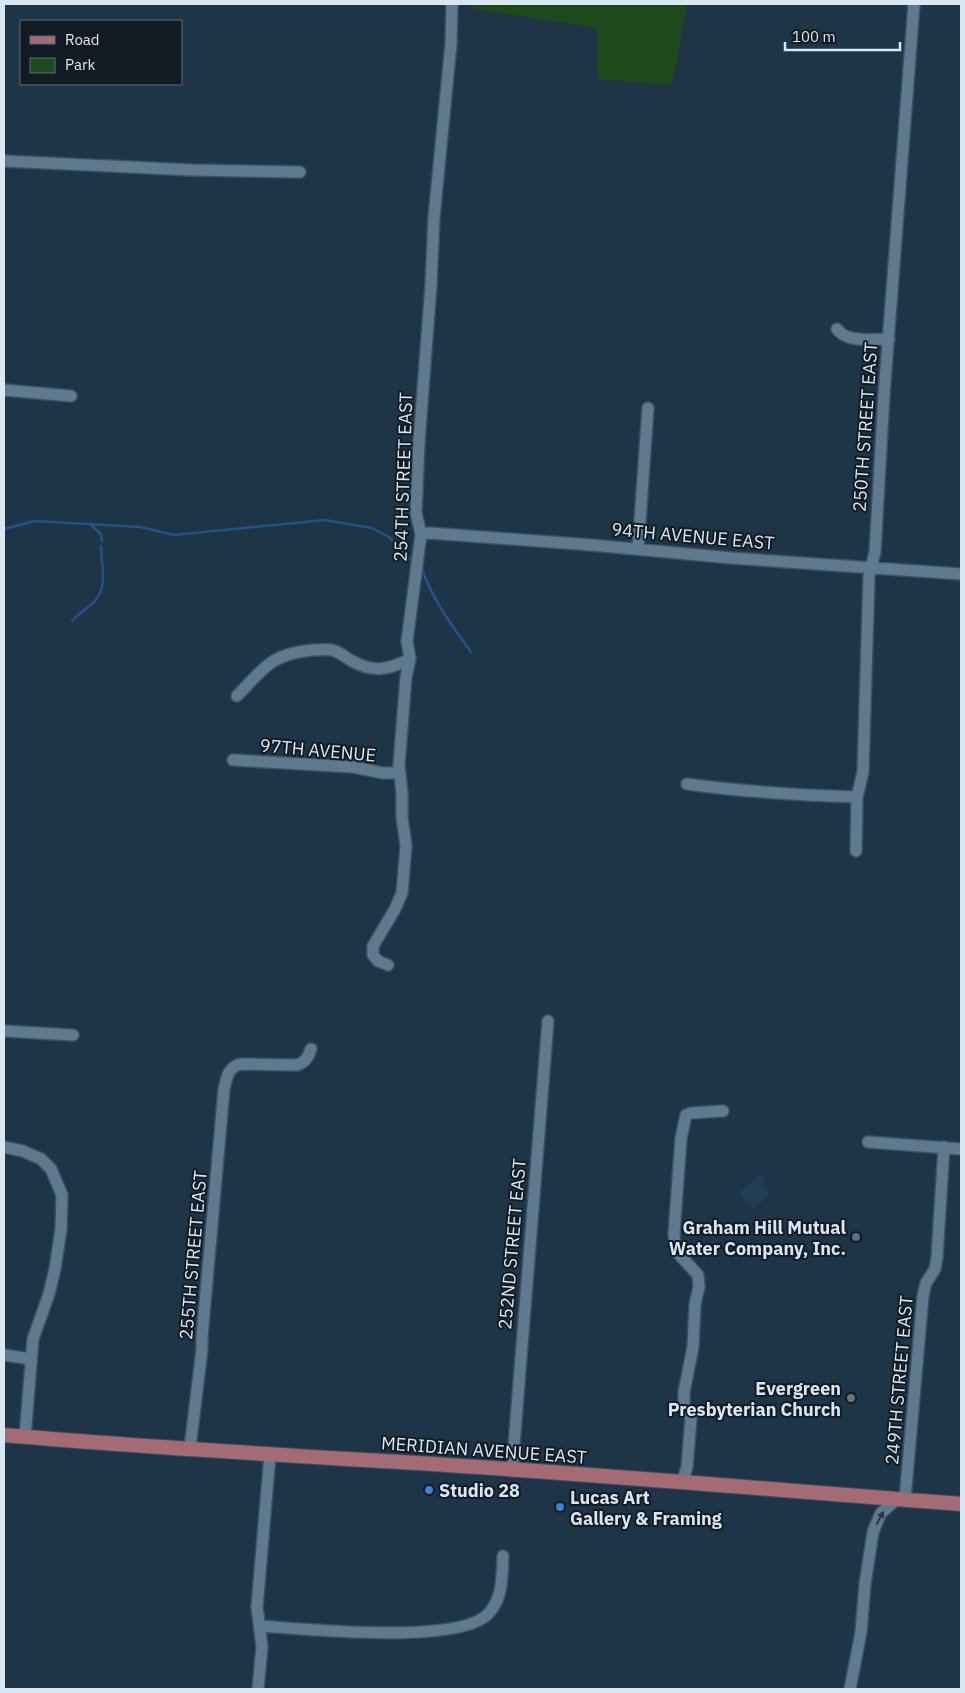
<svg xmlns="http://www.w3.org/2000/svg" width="965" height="1693" font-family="'IBM Plex Sans',sans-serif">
<rect width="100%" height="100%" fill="#1d3547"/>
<path fill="#203e55" d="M760,1175L765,1180L761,1184L770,1194L753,1209L739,1193Z"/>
<path fill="#1e491a" d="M473,4H687L672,85L597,79V28L473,9Z"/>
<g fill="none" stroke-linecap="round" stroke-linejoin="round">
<path stroke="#265188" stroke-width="2.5" d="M91,525L101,534L102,541
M4,529L35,521L140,527L174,535L325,520L372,528L389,537L413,562
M422,569C432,599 453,627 471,652
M72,621C78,614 86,609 93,603C109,587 101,567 101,546"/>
<g stroke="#3c5160" stroke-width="14">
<path id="minor" d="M4,161L192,170L300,172
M837,329C846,343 874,339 889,339
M4,390L71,396
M421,534L429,533L591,545L731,558L961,574
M638,549L648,408
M237,696C264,668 271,654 312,650C320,650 328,648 335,651C341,653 346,658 352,661C374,673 388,670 410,659
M233,760L353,767L383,773H400
M687,784C743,792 800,795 857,797
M856,851L857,797L863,772L869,576L875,552L884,395L914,4
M388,965L378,961L373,955V946L395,909L402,893L406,846L402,817V793L399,765L406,677L410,659L407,641L421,534L416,513L419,442L431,285L434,217L451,44L452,4
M4,1031L73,1035
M868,1142L961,1149
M4,1147L23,1151L41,1159L51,1169L62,1195L61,1229L55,1269L49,1294L33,1339L25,1437
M4,1355L31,1359
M190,1448L202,1349V1337L224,1089C227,1077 228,1067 241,1064L297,1065C306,1062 308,1057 311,1049
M512,1470L548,1021
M682,1483L687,1467L691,1418L684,1405V1392L693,1347L695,1304L699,1287L698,1275L677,1252L675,1245L674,1234L681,1138L686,1115L691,1113L723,1111
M905,1499L923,1296L926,1283L935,1269L937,1257L944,1147
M260,1626C305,1629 458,1645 488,1614C503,1599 502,1576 503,1556
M258,1689L262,1647L257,1607L270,1455
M850,1689L861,1632L865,1584L873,1532L881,1513L897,1499"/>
</g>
<g stroke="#3c5160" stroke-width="16">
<path id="major" d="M4,1435C151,1448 299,1456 447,1465C618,1476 790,1491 961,1504"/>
</g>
<use href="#minor" stroke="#5f798e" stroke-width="11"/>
<use href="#major" stroke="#a56b75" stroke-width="14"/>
</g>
<defs><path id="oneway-solid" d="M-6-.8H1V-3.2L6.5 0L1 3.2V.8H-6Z" transform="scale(1.25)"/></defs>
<use fill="#283744" href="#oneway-solid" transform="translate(880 1518) rotate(-62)"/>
<circle fill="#5c6f8a" stroke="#111b24" stroke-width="2" cx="856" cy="1237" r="5"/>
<circle fill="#6b7280" stroke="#111b24" stroke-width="2" cx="851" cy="1398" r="5"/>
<g fill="#3f7fe0" stroke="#111b24" stroke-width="2">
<circle cx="429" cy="1490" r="5"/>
<circle cx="560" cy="1507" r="5"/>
</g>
<g text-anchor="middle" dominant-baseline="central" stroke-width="4" stroke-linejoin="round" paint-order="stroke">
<g font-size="18" fill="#d9e7f3" stroke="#111b24">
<text transform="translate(865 427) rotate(-86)">250TH STREET EAST</text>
<text transform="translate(403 477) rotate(-88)">254TH STREET EAST</text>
<text transform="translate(693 536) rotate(5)">94TH AVENUE EAST</text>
<text transform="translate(318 750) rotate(5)">97TH AVENUE</text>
<text transform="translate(512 1244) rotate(-85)">252ND STREET EAST</text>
<text transform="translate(193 1255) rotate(-85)">255TH STREET EAST</text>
<text transform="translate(899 1380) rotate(-85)">249TH STREET EAST</text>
<text transform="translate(484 1450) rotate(4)">MERIDIAN AVENUE EAST</text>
</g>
<g font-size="18" font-weight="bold" fill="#d9e7f3" stroke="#111b24" text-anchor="end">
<text x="846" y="1227">Graham Hill Mutual<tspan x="846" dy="21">Water Company, Inc.</tspan></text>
<text x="841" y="1388">Evergreen<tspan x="841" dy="21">Presbyterian Church</tspan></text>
<text x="439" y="1490" text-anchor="start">Studio 28</text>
<text x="570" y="1497" text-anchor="start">Lucas Art<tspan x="570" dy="21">Gallery &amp; Framing</tspan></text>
</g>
</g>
<rect width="965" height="1693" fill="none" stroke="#d9e7f3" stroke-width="10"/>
<rect x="20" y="20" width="162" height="65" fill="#111b24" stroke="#616d77"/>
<rect x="30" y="36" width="25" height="8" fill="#a56b75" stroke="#616d77"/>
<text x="65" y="45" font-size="15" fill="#d9e7f3">Road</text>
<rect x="30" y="58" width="25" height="15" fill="#1e491a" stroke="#616d77"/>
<text x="65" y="70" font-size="15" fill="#d9e7f3">Park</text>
<path d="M785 42v8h115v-8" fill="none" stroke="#d9e7f3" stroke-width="2.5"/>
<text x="792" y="42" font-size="15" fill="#d9e7f3" stroke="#111b24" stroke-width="4" paint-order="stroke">100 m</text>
</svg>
